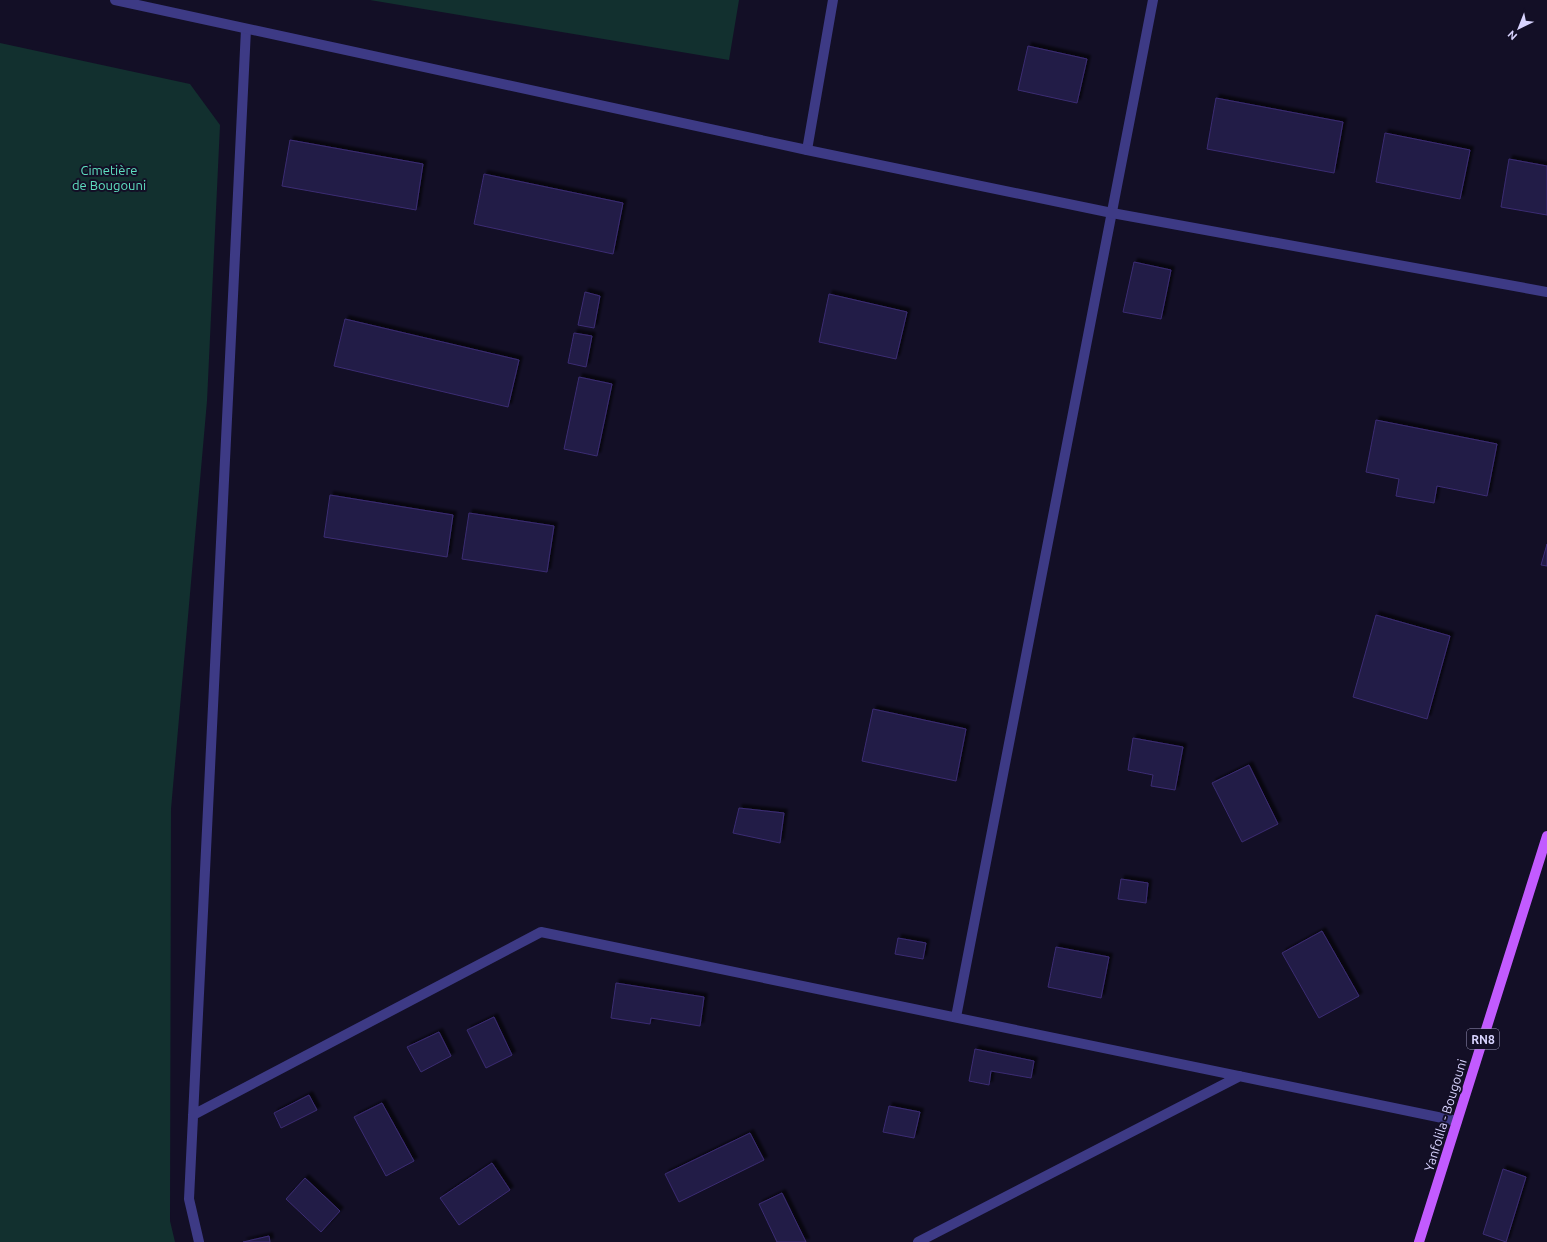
<svg xmlns="http://www.w3.org/2000/svg" width="1547" height="1242" font-family="Ubuntu,sans-serif">
<defs>
<filter id="shadow"><feDropShadow dx="3.5" dy="-3.5" stdDeviation="1" flood-color="#0009"/></filter>
</defs>
<rect width="100%" height="100%" fill="#130f26"/>
<path fill="#12302f" d="M370,0H739L729,60Z
M0,43L190,84L220,125L207,401L171,809L170,1221L175,1242H0Z"/>
<path fill="#241b47" stroke="#3b2d73" filter="url(#shadow)" d="M1028,46L1087,59L1077,103L1018,90Z
M1216,98L1343,122L1334,173L1207,149Z
M1385,133L1470,150L1460,199L1376,182Z
M290,140L423,164L416,210L282,186Z
M1509,159L1547,166V215L1501,207Z
M484,174L623,203L613,254L474,224Z
M1134,262L1171,270L1161,319L1123,312Z
M585,292L600,296L594,328L578,325Z
M829,294L907,312L896,359L819,342Z
M345,319L519,360L508,407L334,366Z
M574,333L592,336L586,367L568,363Z
M579,377L612,384L597,456L564,449Z
M1376,420L1497,444L1487,496L1437,486L1434,503L1396,496L1399,479L1366,472Z
M330,495L453,515L447,557L324,537Z
M469,513L554,526L547,572L462,559Z
M1547,544V566L1541,565Z
M1376,615L1450,636L1427,719L1353,697Z
M873,709L966,729L956,781L862,761Z
M1133,738L1183,747L1175,790L1151,786L1153,775L1128,770Z
M1249,765L1278,824L1242,842L1212,783Z
M739,808L784,813L780,843L733,833Z
M1121,879L1148,883L1146,903L1118,899Z
M1322,931L1359,996L1319,1018L1282,953Z
M898,938L926,943L923,959L895,954Z
M1056,947L1109,957L1101,998L1048,987Z
M616,983L704,997L700,1026L651,1018L650,1024L611,1018Z
M494,1017L512,1055L486,1068L467,1030Z
M439,1032L451,1056L421,1072L407,1047Z
M975,1049L1034,1061L1031,1078L991,1071L989,1085L969,1081Z
M309,1095L317,1110L281,1128L274,1113Z
M382,1103L414,1161L386,1176L354,1117Z
M889,1106L920,1112L914,1138L883,1132Z
M750,1133L764,1160L679,1202L665,1174Z
M492,1163L510,1190L459,1225L440,1198Z
M1503,1169L1526,1177L1506,1242L1483,1234Z
M305,1178L340,1211L321,1232L286,1199Z
M782,1193L806,1242H777L759,1204Z
M269,1236L270,1242H243Z"/>
<g fill="none" stroke-linecap="round" stroke-linejoin="round">
<path stroke="#3d3a85" stroke-width="10" d="M807,150L833,0
M956,1017L1153,0
M193,1115L541,932L1457,1121
M199,1242L189,1199L246,29
M918,1242L1240,1076"/>
<path stroke="#3d3a85" stroke-width="10" d="M115,0L807,150L1112,213L1547,292"/>
<path stroke="#c25bff" stroke-width="10" d="M1419,1242L1547,836"/>
</g>
<g text-anchor="middle" dominant-baseline="central" stroke-width="4" stroke-linejoin="round" paint-order="stroke">
<rect fill="#130f26" stroke="#9e99be" stroke-width="1" x="1467" y="1029" width="32" height="20" rx="3"/>
<g font-size="12" font-weight="bold" fill="#d9d4ff">
<text x="1483" y="1039">RN8</text>
</g>
<g font-size="13" fill="#5fe0c0" stroke="#130f26">
<text x="109" y="170">Cimetière<tspan x="109" dy="15">de Bougouni</tspan></text>
</g>
<g font-size="13" fill="#d9d4ff" stroke="#130f26">
<text transform="translate(1445 1115) rotate(-73)">Yanfolila - Bougouni</text>
</g>
</g>
<g transform="translate(1519 28) rotate(223)" stroke="#130f26" stroke-width="3" paint-order="stroke">
<path d="M0-3L7 15L0 10L-7 15Z" fill="#d9d4ff"/>
<text y="-6" font-size="11" font-weight="bold" text-anchor="middle" fill="#d9d4ff">N</text>
</g>
</svg>
